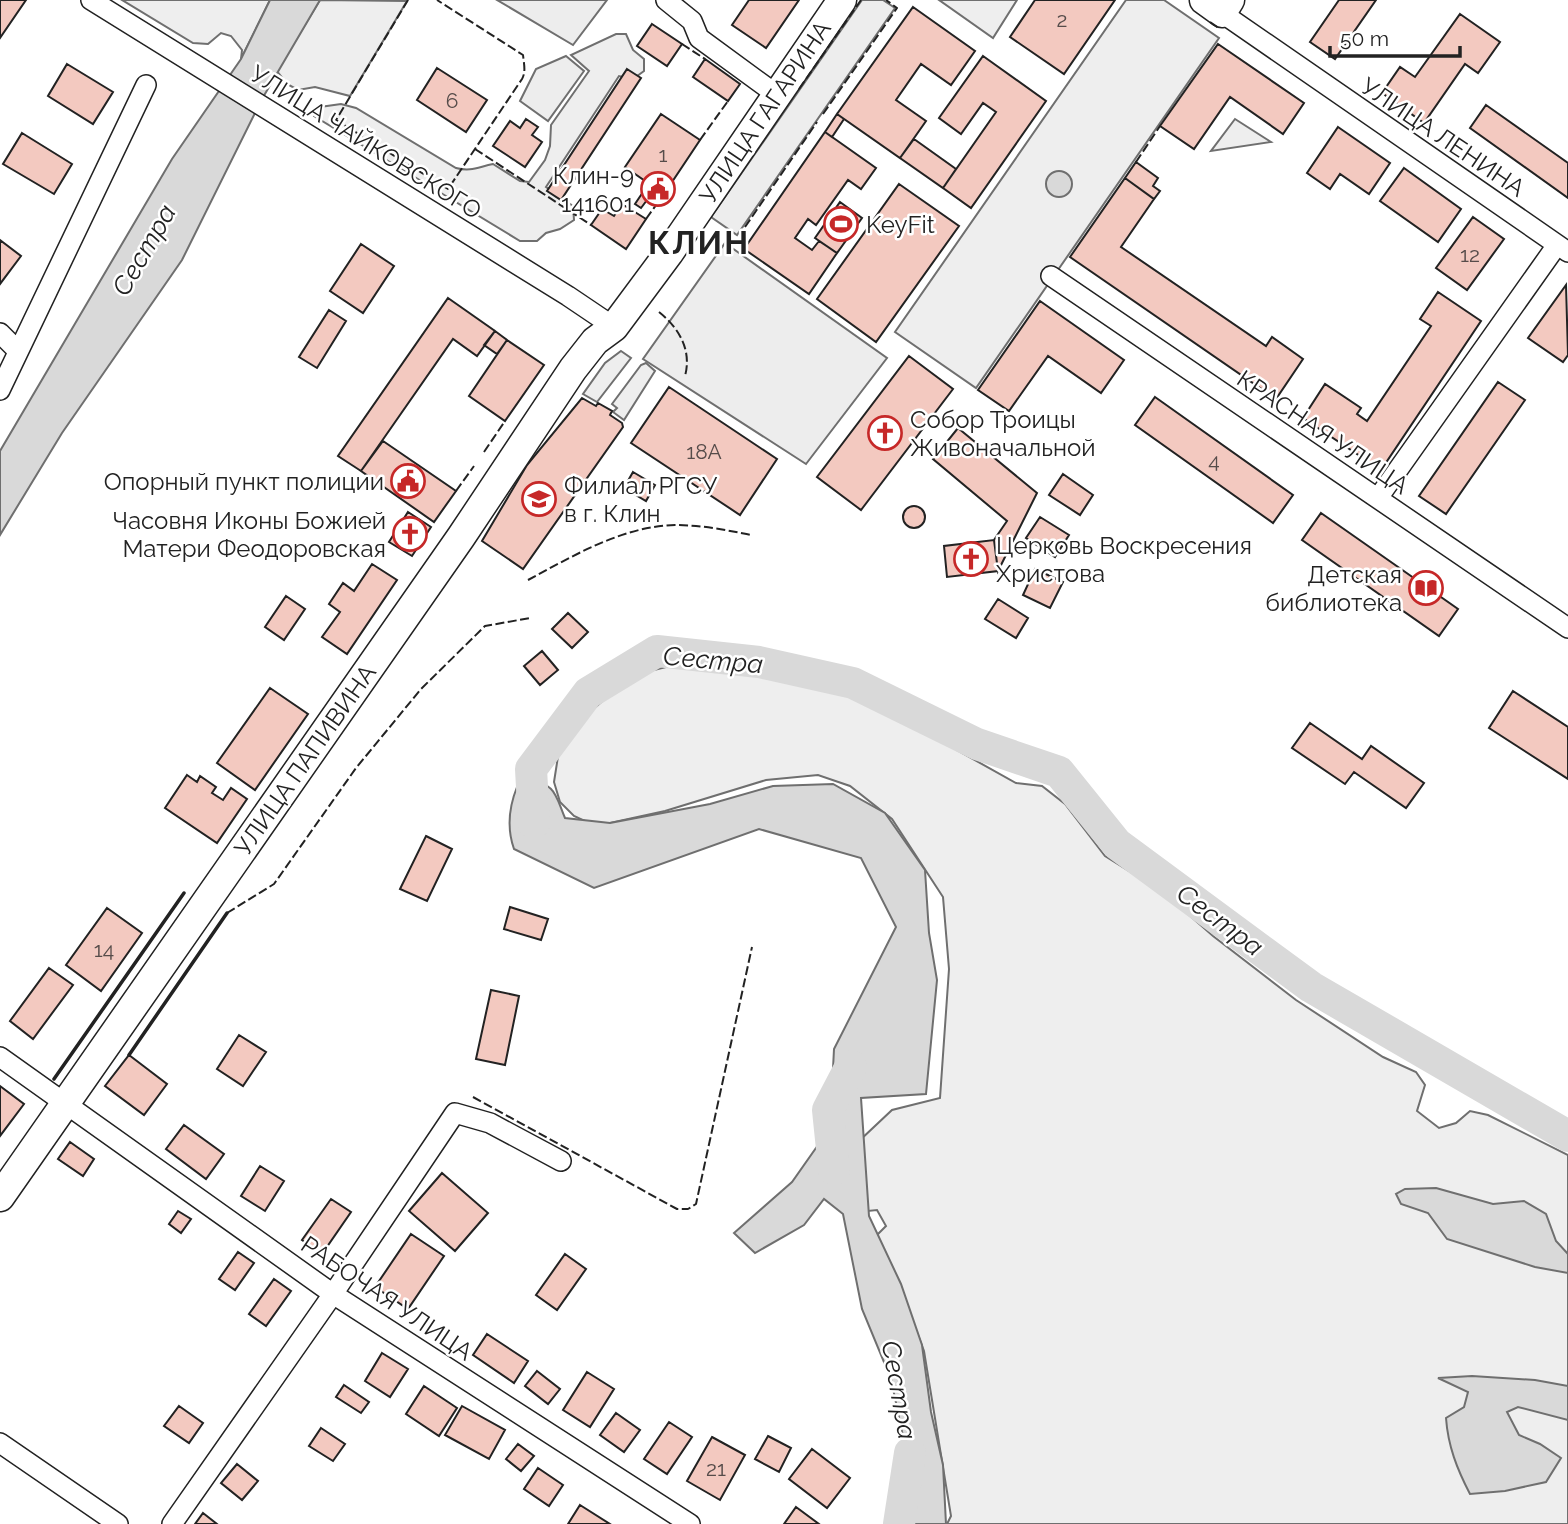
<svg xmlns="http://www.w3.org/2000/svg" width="1568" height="1524" font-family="Raleway,sans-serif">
<rect width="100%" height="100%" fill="#fff"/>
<path fill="#eee" stroke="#6f6f6f" stroke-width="2" d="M122,0H270L241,59L242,50L231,36L221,33L208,44L193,43Z
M320,0L407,1L350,96L315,87L298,90L287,84L277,71Z
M939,0H1017L993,38Z
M1126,0H1164L1219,38L976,388L895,332Z
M616,34H626L633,50L644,59V71L633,79L619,76L546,187L573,206L574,220L560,229L546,233L537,241H520L314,116L315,111L320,107L341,104L356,108L456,168C471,172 478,167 493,164L520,181L529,182L545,160L550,146L551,125L589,71L571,55Z
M1235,119L1271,142L1211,151Z
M621,351L631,358L597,402L583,394L605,363Z
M646,363L655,371L624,420L613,412L617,408L612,404L641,365Z
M682,663H708L792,677L858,695L1016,783L1042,786L1065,804L1105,856L1164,893L1213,936L1296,1000L1383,1057L1416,1072L1425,1085L1417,1111L1439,1128L1456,1123L1470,1111L1488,1115L1568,1155V1524H947L951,1516L924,1351L900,1288L875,1237L886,1226L877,1210L858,1212V1142L892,1110L940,1098L949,969L943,897L892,819L850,786L818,775L766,780L665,811L610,823H589L574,816L560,802L554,782L559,750L589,713L617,688L650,671Z"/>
<path fill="#ededed" stroke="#6f6f6f" stroke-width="2" d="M497,0H607L573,45Z
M862,0H883L895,8L737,235L711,217Z
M566,56L584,71L548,121L520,101L536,69Z
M725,243L887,358L806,464L643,359Z"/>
<path fill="#d9d9d9" stroke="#6f6f6f" stroke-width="2" d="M270,0H320L262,99L182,260L62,433L0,535V451L172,159L241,59Z
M1046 184a13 13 0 1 1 26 0a13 13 0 1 1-26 0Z
M527,781C556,783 555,794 565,818L610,823L710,804L773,786L833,784L885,813L925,870L929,933L937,980L926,1094L861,1098L869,1216L901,1284L922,1345L931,1412L943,1465L946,1524H902L904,1441L891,1379L862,1309L843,1214L824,1199L804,1225L755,1253L734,1233L792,1182L830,1128L834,1049L896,927L861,858L759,829L594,888L514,849C507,829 509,807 517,787Z
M1436,1188L1493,1204L1524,1201L1546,1214L1556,1241L1568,1254V1273L1535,1267L1447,1239L1428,1213L1401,1204L1396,1194L1405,1189Z
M1472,1376L1535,1380L1568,1386V1420L1518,1407L1507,1412L1519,1435L1540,1444L1561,1458L1546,1482L1505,1491L1470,1494C1457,1469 1448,1446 1446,1418L1464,1407L1468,1392L1438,1378Z"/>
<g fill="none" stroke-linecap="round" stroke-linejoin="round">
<path stroke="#d9d9d9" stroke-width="32" d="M534,823L531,769L588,693L657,651L759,662L853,683L977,744L1059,772L1117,844L1311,987L1568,1136
M834,1169L828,1110L851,1066
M899,1524L910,1453"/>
</g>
<path fill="#f3c9c0" stroke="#222" stroke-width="2" d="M0,0H26L0,38Z
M749,0H799L766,48L732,25Z
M1035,0H1115L1064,74L1010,37Z
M1339,0H1376L1335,59L1310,42Z
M913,7L975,51L951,85L921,64L896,100L926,121L900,158L837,114Z
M1460,14L1500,42L1478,73L1465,64L1424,123L1382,93L1400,67L1415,77Z
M652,24L682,44L667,66L637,46Z
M1218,44L1304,103L1283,134L1230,97L1194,149L1160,126Z
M983,56L1046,101L971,208L943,188L996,112L983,103L961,134L939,118Z
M705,59L740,84L728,101L693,77Z
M67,64L113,92L93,124L48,96Z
M437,68L487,100L466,132L417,100Z
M627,69L641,78L561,200L547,191Z
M1486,105L1568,163V198L1470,128Z
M661,114L700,140L664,194L625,167Z
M837,114L844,119L832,137L825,132Z
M526,119L538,127L532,135L542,142L525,167L493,146L510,121L520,128Z
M1338,127L1390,163L1369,194L1340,174L1330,189L1307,173Z
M825,132L876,168L861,189L848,180L816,225L808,219L795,238L812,250L819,241L837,253L809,294L744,249Z
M22,133L72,164L54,194L3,164Z
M914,139L956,169L943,188L900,158Z
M1136,162L1158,178L1153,186L1160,191L1154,199L1125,178Z
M1404,168L1461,209L1438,242L1380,201Z
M1125,178L1154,199L1121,247L1266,346L1272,337L1303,359L1276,399L1070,257Z
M899,184L959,226L876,342L817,299Z
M643,192L650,196L641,208L635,204Z
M840,202L862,218L837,253L815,238Z
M622,204L646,219L626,249L591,225L602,209L614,216Z
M1473,217L1504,239L1467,290L1436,268Z
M0,240L21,256L0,284Z
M361,244L394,266L363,313L330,291Z
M1566,285L1568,355L1563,362L1528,338Z
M1438,292L1481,321L1381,470L1303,418L1325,384L1361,408L1357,414L1367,421L1431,326L1420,319Z
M448,298L495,331L477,356L453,339L361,471L338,456Z
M1040,301L1124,360L1101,393L1048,356L1009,411L978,390Z
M329,310L346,321L317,368L299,357Z
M495,331L507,340L497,354L484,345Z
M507,340L544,365L505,421L469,396Z
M909,356L953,389L861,510L817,477Z
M1498,382L1525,400L1446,514L1419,496Z
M669,387L777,459L740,515L631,443Z
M1155,397L1293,495L1273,523L1135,425Z
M582,398L596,406L598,403L612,411L610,415L622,423L623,427L523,569L482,541L527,465Z
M958,428L1037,493L998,571L994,540L1007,521L933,459Z
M383,441L456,491L434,522L361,471Z
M633,472L655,485L646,501L624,488Z
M1063,474L1093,495L1080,515L1049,495Z
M903 517a11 11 0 1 1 22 0a11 11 0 1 1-22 0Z
M408,512L431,527L412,556L389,542Z
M1321,513L1458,609L1439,636L1302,540Z
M1040,517L1069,535L1055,557L1026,538Z
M994,540L998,571L947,577L944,546Z
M372,564L397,580L347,654L322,637L340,612L329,604L343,583L354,591Z
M1035,569L1063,582L1050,608L1023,595Z
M286,596L305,609L284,640L265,627Z
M998,599L1028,618L1016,638L985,619Z
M568,613L588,632L572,648L552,629Z
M542,651L558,670L540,685L524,666Z
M270,688L308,714L255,790L217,763Z
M1513,691L1568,727V779L1489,728Z
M1310,723L1362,759L1371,746L1424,783L1406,808L1354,772L1345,784L1292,748Z
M187,775L197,782L200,776L216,787L212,793L223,800L231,788L247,799L217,843L165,808Z
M426,836L452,849L427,901L400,889Z
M510,907L548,919L541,940L504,929Z
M107,908L142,933L101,991L66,965Z
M49,968L73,985L33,1039L10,1021Z
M491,990L519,996L505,1065L476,1059Z
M239,1035L266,1052L243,1086L217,1069Z
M129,1055L167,1084L144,1115L105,1086Z
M0,1086L24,1104L0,1136Z
M184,1125L224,1154L206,1179L166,1149Z
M70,1142L94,1159L83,1176L58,1159Z
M260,1166L284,1181L265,1211L241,1196Z
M442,1173L488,1213L455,1251L409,1211Z
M331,1199L351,1212L322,1254L302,1240Z
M178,1211L191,1219L181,1233L169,1224Z
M411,1234L444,1256L408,1309L375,1287Z
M238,1252L254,1263L235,1290L219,1279Z
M565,1254L586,1269L557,1310L536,1295Z
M274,1279L291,1291L266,1326L249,1314Z
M487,1334L528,1361L514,1383L473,1355Z
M382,1353L408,1369L390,1397L365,1381Z
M537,1371L560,1389L548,1404L525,1386Z
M587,1372L614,1389L590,1427L563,1410Z
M344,1385L369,1402L361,1413L336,1397Z
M424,1386L457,1408L439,1436L406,1414Z
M179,1406L203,1423L189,1443L164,1426Z
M462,1406L505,1430L489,1459L445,1435Z
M616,1413L640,1430L624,1452L600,1435Z
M669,1422L692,1437L667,1474L644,1459Z
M321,1428L345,1444L333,1461L309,1446Z
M768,1436L791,1448L779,1472L755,1459Z
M712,1437L745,1455L720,1500L687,1481Z
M518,1444L534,1456L521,1471L506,1459Z
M812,1449L850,1478L827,1508L789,1479Z
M237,1464L258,1481L242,1500L221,1483Z
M538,1468L563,1485L549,1506L524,1489Z
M580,1505L610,1524H568Z
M796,1507L819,1524H784Z
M203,1513L217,1524H195Z"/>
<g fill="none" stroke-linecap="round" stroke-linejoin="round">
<g stroke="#222" stroke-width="22">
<path id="minor" d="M91,0L568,296L614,327
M666,0L692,21L699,38L777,95
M1222,13L1568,252
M1051,276L1568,628
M0,333L17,350
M0,390L146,85
M1378,498L1557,245
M0,1057L333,1294L690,1524
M0,1443L118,1524
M172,1524L333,1294L455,1113L490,1123L561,1161"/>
</g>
<g stroke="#222" stroke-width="31">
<path id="highway" d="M1204,0L1222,13L1230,0
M0,1197L461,537L573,369L595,341L614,327L669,253L842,0"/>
</g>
<use href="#minor" stroke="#fff" stroke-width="19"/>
<use href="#highway" stroke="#fff" stroke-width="28"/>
<path stroke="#222" stroke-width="2" stroke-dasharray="9 3.5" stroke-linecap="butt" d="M408,0L336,120L448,189L522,79C526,72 524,64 523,55L437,0
M1210,22L1220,29
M682,44L705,59
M799,89L861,0
M823,114L897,8L886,0
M700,140L728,101
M475,149L591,225
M1136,162L1160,126
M646,219L664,194
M745,227L817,122
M659,312C679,328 692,350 685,376
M484,452L505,421
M456,491L474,466
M528,580C573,556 623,526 675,525C701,525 726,530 751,535
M227,913L274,884L356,768L421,689L485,626L530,618
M473,1097L677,1209H688L696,1204L752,947"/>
<path stroke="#222" stroke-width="3.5" d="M129,1055L227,913
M54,1079L184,893"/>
</g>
<defs>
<g id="civic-ring" transform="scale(1.75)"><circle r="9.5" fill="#fff" stroke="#c62828" stroke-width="1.5"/><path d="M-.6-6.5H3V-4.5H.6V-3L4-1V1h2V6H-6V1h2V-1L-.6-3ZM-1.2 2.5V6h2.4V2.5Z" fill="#c62828"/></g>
<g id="stadium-ring" transform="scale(1.75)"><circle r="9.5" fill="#fff" stroke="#c62828" stroke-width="1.5"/><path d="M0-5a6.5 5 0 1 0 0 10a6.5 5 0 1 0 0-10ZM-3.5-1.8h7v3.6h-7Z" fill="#c62828"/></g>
<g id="church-ring" transform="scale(1.75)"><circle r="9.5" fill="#fff" stroke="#c62828" stroke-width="1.5"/><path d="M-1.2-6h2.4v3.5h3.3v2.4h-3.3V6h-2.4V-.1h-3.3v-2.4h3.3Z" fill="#c62828"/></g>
<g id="university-ring" transform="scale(1.75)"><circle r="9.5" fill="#fff" stroke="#c62828" stroke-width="1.5"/><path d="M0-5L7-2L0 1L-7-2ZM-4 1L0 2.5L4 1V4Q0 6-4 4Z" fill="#c62828"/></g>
<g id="library-ring" transform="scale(1.75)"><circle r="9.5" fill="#fff" stroke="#c62828" stroke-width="1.5"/><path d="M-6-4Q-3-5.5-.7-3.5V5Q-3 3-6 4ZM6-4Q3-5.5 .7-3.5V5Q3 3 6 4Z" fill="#c62828"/></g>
</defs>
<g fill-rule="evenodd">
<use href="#civic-ring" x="658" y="189"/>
<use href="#stadium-ring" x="841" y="224"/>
<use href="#church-ring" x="885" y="433"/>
<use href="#civic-ring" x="408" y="481"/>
<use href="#university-ring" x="539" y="499"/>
<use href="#church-ring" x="410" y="534"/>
<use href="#church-ring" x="971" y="559"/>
<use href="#library-ring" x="1426" y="588"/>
</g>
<g text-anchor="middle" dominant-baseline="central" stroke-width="5" stroke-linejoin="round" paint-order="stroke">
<g font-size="21" fill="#564c4a">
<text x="1062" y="19">2</text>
<text x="452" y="100">6</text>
<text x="663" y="154">1</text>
<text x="1470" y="254">12</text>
<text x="704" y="451">18А</text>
<text x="1214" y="460">4</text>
<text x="104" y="949">14</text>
<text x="716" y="1468">21</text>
</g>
<g font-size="24" fill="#222" stroke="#fff">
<text transform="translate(765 112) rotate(-56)">УЛИЦА ГАГАРИНА</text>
<text transform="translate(1443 137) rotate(34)">УЛИЦА ЛЕНИНА</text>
<text transform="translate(366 142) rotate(32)">УЛИЦА ЧАЙКОВСКОГО</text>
<text transform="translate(1323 432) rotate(34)">КРАСНАЯ УЛИЦА</text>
<text transform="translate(305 760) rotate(-55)">УЛИЦА ПАПИВИНА</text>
<text transform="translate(387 1298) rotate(34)">РАБОЧАЯ УЛИЦА</text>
</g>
<g font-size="24" fill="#222" stroke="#fff" text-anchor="end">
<text x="634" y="175">Клин-9<tspan x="634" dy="28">141601</tspan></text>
<text x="866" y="224" text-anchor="start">KeyFit</text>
<text x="910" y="419" text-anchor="start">Собор Троицы<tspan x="910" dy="28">Живоначальной</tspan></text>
<text x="384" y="481">Опорный пункт полиции</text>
<text x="564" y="485" text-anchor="start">Филиал РГСУ<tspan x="564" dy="28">в г. Клин</tspan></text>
<text x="386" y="520">Часовня Иконы Божией<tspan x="386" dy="28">Матери Феодоровская</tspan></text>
<text x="996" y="545" text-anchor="start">Церковь Воскресения<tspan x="996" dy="28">Христова</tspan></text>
<text x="1402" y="574">Детская<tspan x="1402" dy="28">библиотека</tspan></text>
</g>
<g font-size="26" font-style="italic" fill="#222" stroke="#fff">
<text transform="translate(144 250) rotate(-60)">Сестра</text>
<text transform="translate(713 660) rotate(5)">Сестра</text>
<text transform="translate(1220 920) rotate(37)">Сестра</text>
<text transform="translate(899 1390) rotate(80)">Сестра</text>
</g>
<g font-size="32" font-weight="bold" letter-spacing="2" fill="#222" stroke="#fff">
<text x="699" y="242">КЛИН</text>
</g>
</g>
<path d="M1330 46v10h130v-10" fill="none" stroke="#222222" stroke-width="3.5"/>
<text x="1340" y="46" font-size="21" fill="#222222" stroke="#ffffff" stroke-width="5" paint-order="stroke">50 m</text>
</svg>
